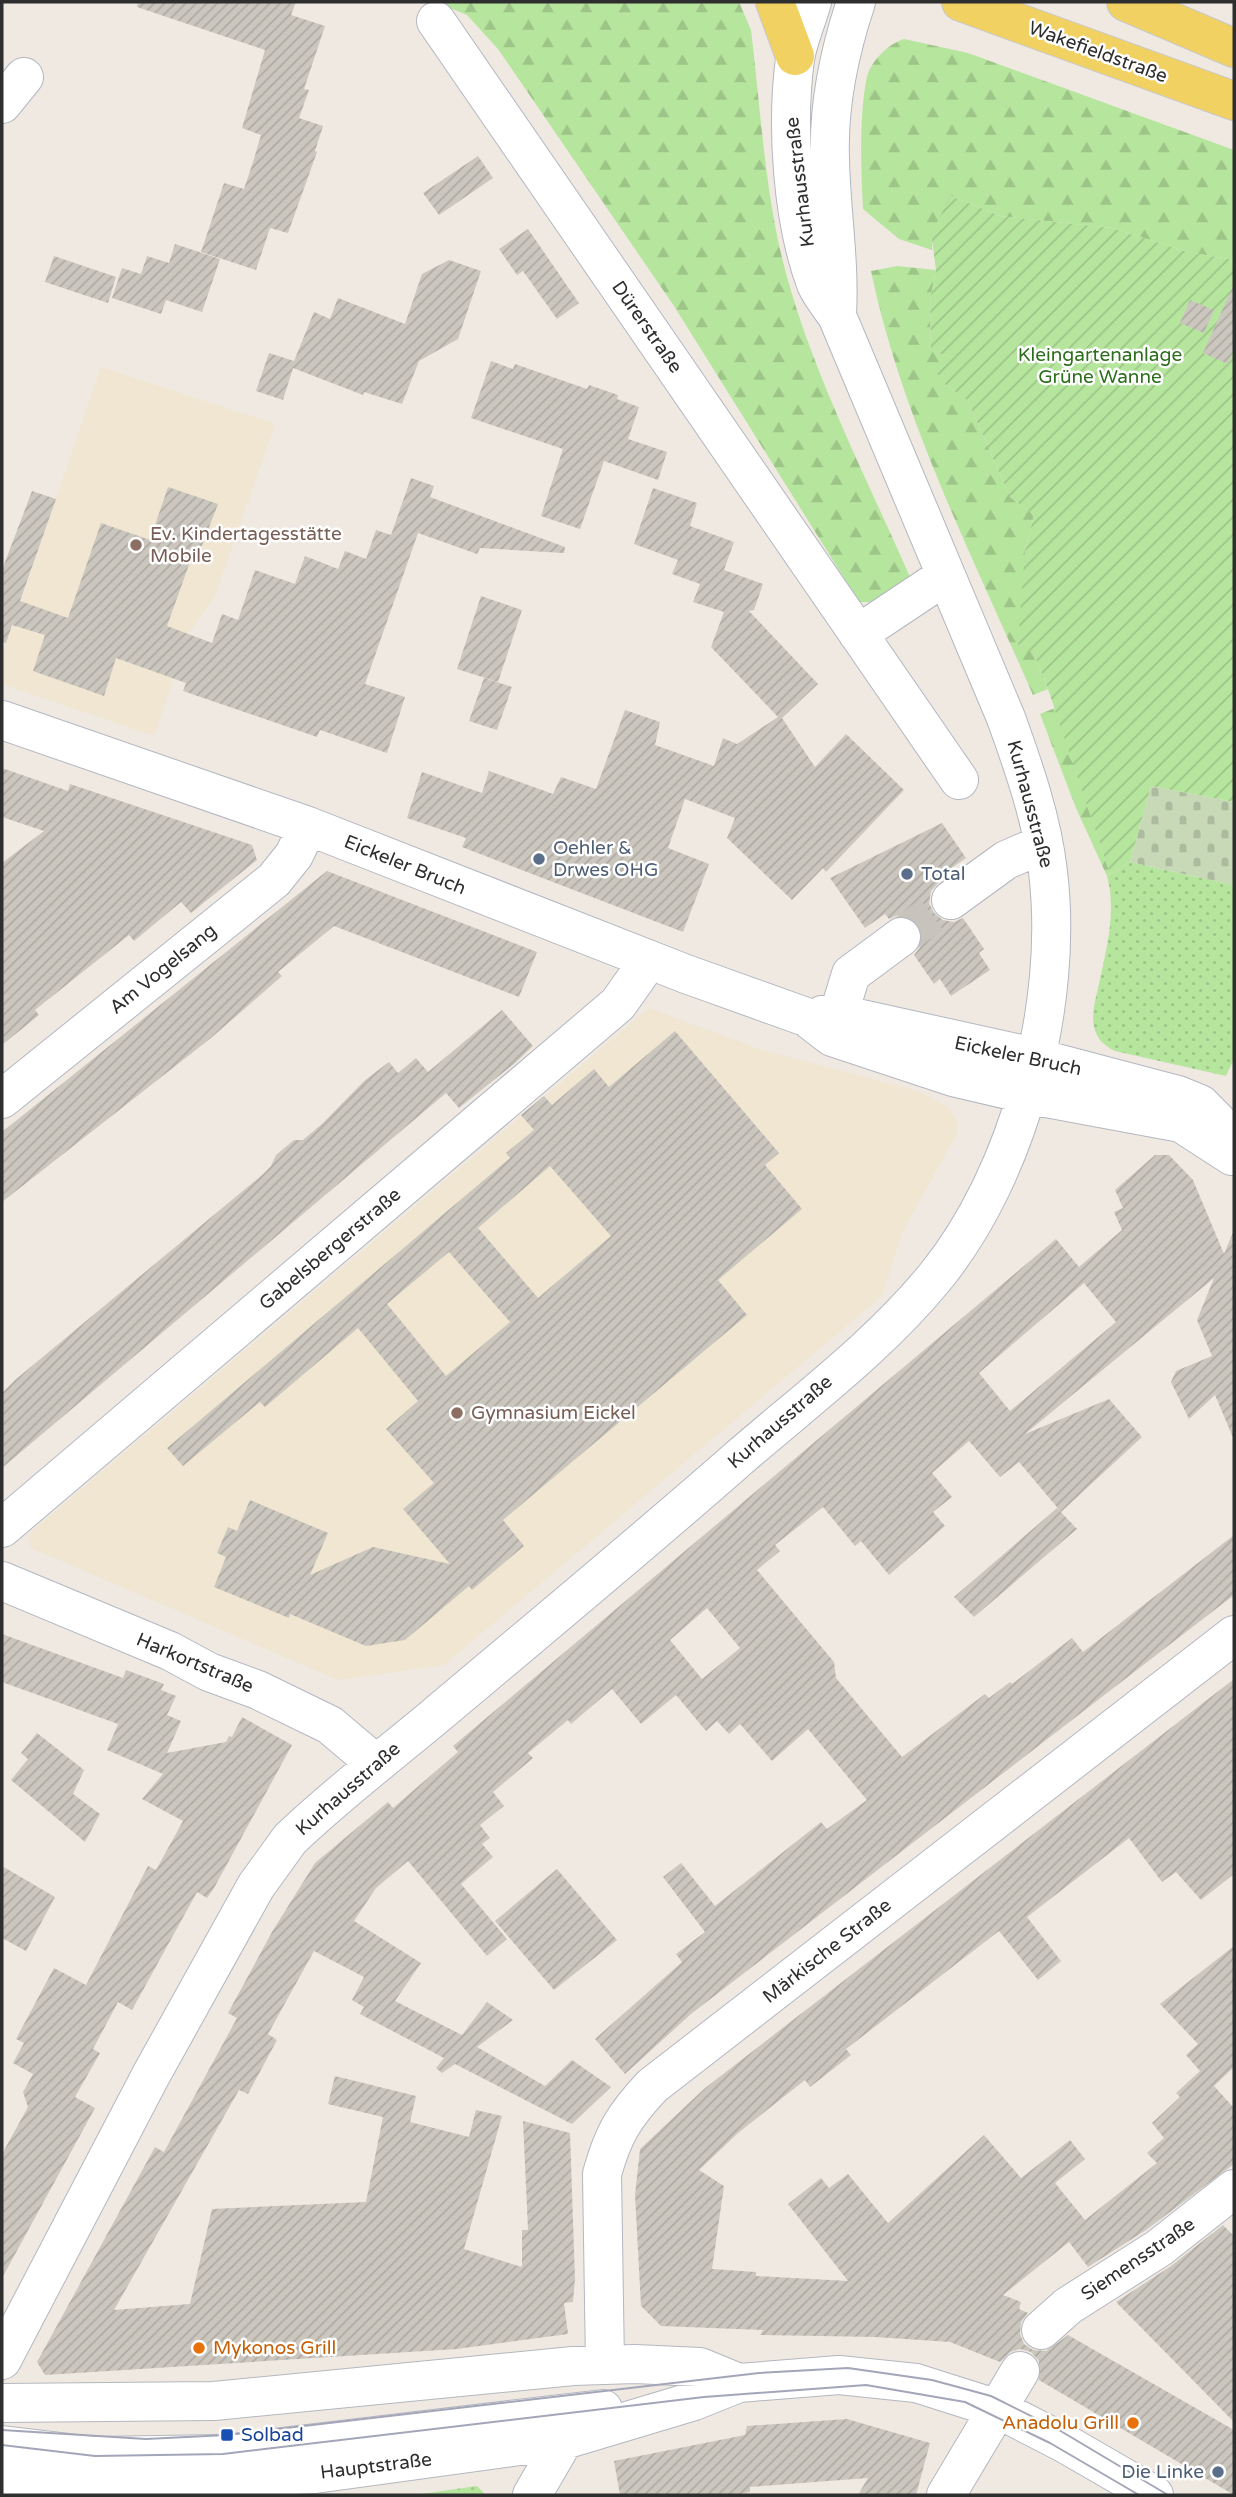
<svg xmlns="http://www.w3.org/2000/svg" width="1236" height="2497" font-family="'Varela Round',sans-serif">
<defs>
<pattern id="grass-dots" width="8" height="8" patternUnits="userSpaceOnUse" patternTransform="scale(1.75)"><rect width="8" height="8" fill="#b6e59e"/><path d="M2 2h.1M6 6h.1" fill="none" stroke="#9dc588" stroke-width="1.8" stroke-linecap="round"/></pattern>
<pattern id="forest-firs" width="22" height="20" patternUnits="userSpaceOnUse" patternTransform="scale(1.75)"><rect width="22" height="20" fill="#b6e59e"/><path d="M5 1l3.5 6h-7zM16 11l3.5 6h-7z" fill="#9dc588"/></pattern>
<pattern id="cemetery-stones" width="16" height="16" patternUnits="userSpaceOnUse" patternTransform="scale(1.75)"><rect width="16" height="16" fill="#c8d9b8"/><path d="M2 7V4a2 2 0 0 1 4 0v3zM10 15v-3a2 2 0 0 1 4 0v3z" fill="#acbb9e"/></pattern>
<pattern id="garden-furrows" width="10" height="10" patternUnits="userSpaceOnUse" patternTransform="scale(1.75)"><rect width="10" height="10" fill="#b6e59e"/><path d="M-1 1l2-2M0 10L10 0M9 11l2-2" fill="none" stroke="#9dc588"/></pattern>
<pattern id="building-hatch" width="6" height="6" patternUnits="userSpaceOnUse" patternTransform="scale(1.75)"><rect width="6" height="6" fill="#cbc7bf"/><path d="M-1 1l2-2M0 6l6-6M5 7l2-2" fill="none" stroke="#afaba4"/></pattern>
</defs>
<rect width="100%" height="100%" fill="#efe9e1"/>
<path fill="#f0e6d1" d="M101,367L275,424L215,596L188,634L154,736L2,684V656Z
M649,1008L759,1049L921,1092L949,1108L957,1122V1133L903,1231L882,1296L444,1665L338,1680L31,1548L28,1542L33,1530Z"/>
<path fill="url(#grass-dots)" d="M1130,862L1234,885V1059L1226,1076L1115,1051C1104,1046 1097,1039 1094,1027C1091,1013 1096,998 1099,984C1106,950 1117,911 1107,876Z
M477,2486L486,2495H414Z"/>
<path fill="url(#forest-firs)" d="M436,2H739L751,30C761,112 765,198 787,277C815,378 868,481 910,577L871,602H859L674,306L498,49L467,15Z
M904,39L968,53L1234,150V260L1188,252L1112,228L1000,216L951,196L932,240V250L899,239L863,209C861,172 859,113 867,77C871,61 888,44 904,39Z
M897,266L936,270L930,300L931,350L952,358L942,382L968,401L1010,497L1034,515L1025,551L1034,654L1048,689L1033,695C973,557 902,419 871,271Z
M1055,708L1110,874L1107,876L1076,808L1040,714Z"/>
<path fill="url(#cemetery-stones)" d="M1151,786L1234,802V885L1130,862Z"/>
<path fill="url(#garden-furrows)" d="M951,196L1000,216L1112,228L1188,252L1234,260V802L1151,786L1130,862L1110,874L1048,689L1034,654L1018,644L1025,551L1034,515L1010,497L968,401L942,382L937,373L951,358L931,350L930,300L936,270L932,240L937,222Z"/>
<path fill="url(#building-hatch)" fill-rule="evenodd" d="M138,2H296L291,15L325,26L304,89L309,90L299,118L323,126L315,151L317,152L288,233L270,228L256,270L201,252L224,183L244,189L253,162L261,135L242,128L265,50L137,7Z
M478,156L493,178L439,215L423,193Z
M528,229L579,303L557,319L523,271L517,275L499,249Z
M175,244L220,259L202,312L166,300L161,314L112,298L122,268L141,274L147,256L169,263Z
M54,256L116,277L108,303L45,282Z
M449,260L481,271L458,339L419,361L402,404L364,392L363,395L293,368L283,400L256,391L269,353L294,361L314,312L330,319L338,298L405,324L422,274Z
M1234,284V349L1228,364L1203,353Z
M1190,300L1214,310L1204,333L1180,323Z
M491,361L513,369L515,364L587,389L589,385L618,395L617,399L639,407L628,439L667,452L658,480L604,461L580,529L541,516L563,449L471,418Z
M411,478L434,486L430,497L565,547L564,553L480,548L477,554L418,533L365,684L405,697L387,753L320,730L317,737L183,691L186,683L116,658L104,696L33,671L45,635L12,625L6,643L2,642V570L32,491L56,499L20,601L68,618L101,523L150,540L168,487L218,504L196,561L191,559L167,626L212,643L222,614L238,620L255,570L295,584L305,556L338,569L345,551L366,559L376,530L391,535Z
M653,488L697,503L690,526L734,542L724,570L763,584L754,610L749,611L818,684L782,718L815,767L846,734L904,790L826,872L823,868L792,900L727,838L735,818L685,799L668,848L709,864L683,932L462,847L466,838L407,818L422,772L482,793L489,771L553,794L561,777L596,789L625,710L660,722L655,745L714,766L723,738L737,744L778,717L711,647L724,612L693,602L700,584L672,574L678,560L634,544Z
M481,596L522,610L498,682L457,669Z
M484,678L512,687L497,730L469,721Z
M2,768L68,791L70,784L252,845L257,860L191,913L181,902L134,941L129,935L35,1010L39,1015L2,1045V863L44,831L2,817Z
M942,823L966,858L937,878L939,882L931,891L929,903L934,913L943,920L954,922L963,918L984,949L979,953L990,970L951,996L940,979L934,984L914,955L921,946L923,935L918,923L909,917L898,915L889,919L885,914L865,928L830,878Z
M327,871L537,952L519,997L334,926L278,972L282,976L211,1038L2,1202V1132Z
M502,1010L533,1046L515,1063L459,1108L446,1093L2,1468V1393L15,1380L262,1175L271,1166L276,1155L294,1140H303L323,1123L364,1081L389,1062L398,1073L416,1058L428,1072Z
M675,1031L779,1153L765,1165L802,1209L718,1280L747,1315L503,1520L524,1546L472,1590L469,1586L405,1640L366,1646L290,1614L289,1618L214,1587L226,1557L217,1553L228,1527L237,1531L250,1500L328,1533L310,1575L373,1547L450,1564L403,1509L434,1483L386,1429L418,1401L358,1328L265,1407L260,1402L183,1466L167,1448L510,1158L506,1153L534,1130L521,1115L544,1096L552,1105L594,1069L609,1087ZM550,1166L611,1236L538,1298L478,1228ZM449,1252L510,1322L446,1376L387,1304Z
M1155,1155H1169L1193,1180L1224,1254L1234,1230V1440L1215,1395L1189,1419L1171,1382L1176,1371L1212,1356L1197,1320L1214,1278L1025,1434L1109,1399L1142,1437L1061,1512L1019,1462L1000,1477L969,1441L932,1473L952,1497L933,1512L945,1526L889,1575L861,1541L855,1546L823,1507L775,1545L780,1551L757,1570L834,1662L836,1678L902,1757L985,1694L989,1698L1010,1682L1012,1684L1072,1638L1083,1652L1234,1535V1595L691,2014L625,2074L595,2039L682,1962L676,1954L705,1932L663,1877L681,1863L715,1906L821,1822L827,1829L867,1800L808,1729L772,1761L740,1724L729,1734L717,1721L706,1731L676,1695L641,1724L612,1689L571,1724L568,1720L528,1753L533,1758L493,1792L504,1806L480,1825L490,1838L482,1844L493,1857L461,1884L507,1939L487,1956L408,1861L376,1888L354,1921L421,1963L395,2001L462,2035L487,2002L513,2020L477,2047L545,2086L572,2060L611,2087L572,2124L455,2064L442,2073L436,2068L444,2058L360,2014L364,2007L352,2000L364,1977L314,1951L268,2034L277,2040L248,2094L239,2090L114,2310L190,2304L212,2209L366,2202L383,2117L328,2104L335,2076L416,2096L410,2122L469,2137L476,2110L502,2116L464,2249L522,2267V2230H528L523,2121L570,2133L575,2278L573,2302L564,2303L568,2334L457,2349L45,2375L37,2362L155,2147L164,2152L237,2018L228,2013L272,1932L315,1863L388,1802L393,1808L458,1752L453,1746L1056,1239L1079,1267L1122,1230L1114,1212L1123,1208L1115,1190ZM1084,1283L1116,1322L1010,1411L979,1373ZM707,1608L740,1648L702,1679L670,1640Z
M1057,1508L1077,1529L974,1617L954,1597Z
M2,1634L123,1678L126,1670L164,1684L161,1690L176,1696L167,1715L181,1721L167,1753L226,1742L229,1736L232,1737L242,1717L292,1745L214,1888L207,1898L197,1892L132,2010L118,2002L93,2049L100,2053L75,2097L95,2108L2,2278V2154L28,2107L23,2092L33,2074L13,2063L24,2043L16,2039L54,1968L86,1985L148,1866L156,1870L183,1821L142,1799L163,1774L107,1750L118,1724L2,1682Z
M1234,1679V1874L1201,1900L1176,1872L1162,1882L1129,1838L1027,1917L1061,1961L1038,1980L999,1931L846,2049L851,2055L810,2087L805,2080L738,2133L699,2170L724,2186L712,2269L756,2272V2276L848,2281L788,2204L821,2178L829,2188L848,2174L888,2223L984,2135L1021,2178L1070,2140L1085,2159L1055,2183L1085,2220L1157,2163L1147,2153L1164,2138L1152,2123L1180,2097L1176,2093L1200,2071L1186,2055L1198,2044L1160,2004L1234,1946V2067L1214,2086L1234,2108V2164L1146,2230L1088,2267L1069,2242L1003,2295L1021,2302L1019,2309L1028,2313L1021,2322L1020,2334L1024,2344L1033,2350L1046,2351L1068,2335L1234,2430V2495L1039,2380V2361L1031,2352L1020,2349L1010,2352L1000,2362L950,2342L875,2337L760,2335L763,2330L661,2326L641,2306L635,2195L640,2149L705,2088Z
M37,1733L84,1770L73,1794L100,1814L85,1842L11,1780L28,1759L21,1753Z
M2,1866L55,1897L26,1951L2,1938Z
M557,1869L617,1940L554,1990L495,1921Z
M1223,2225L1234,2236V2422L1116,2302L1171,2266Z
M847,2419L930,2443L916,2495H858L868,2478L750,2487V2492L734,2495H620L614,2461L745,2435L747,2426Z"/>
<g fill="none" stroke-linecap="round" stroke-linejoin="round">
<path stroke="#c8c4bd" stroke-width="38" stroke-dasharray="38 19" stroke-linecap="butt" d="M901,937L951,900"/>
<g stroke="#b4b7c1" stroke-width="40">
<path id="minor" d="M436,21L959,780
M2,104L24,77
M837,314C840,262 831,211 830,159C828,105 839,53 856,2
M858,634L945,576
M2,720L308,826L686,974L806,1017L832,1037L953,1077L1025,1094L1181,1123L1232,1156
M951,900L1006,860L1043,844
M822,1015L839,1014L1034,1057L1178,1095L1200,1104L1223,1127
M832,1036L851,974L901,937
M2,1099L274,880L294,855L308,826
M2,1528L618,1004L649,960
M2,1581L170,1651L209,1672L258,1690L330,1725L376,1764
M1041,2330L1068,2306L1159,2248L1234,2189
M2,2360L151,2075L256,1886L290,1839C336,1795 386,1757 434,1717C536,1631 639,1546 739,1458C806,1400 880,1345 936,1276C1020,1172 1064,1003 1048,872C1042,819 1024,768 1006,718L837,316C830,306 821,295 816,284C792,220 786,126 795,59C798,40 807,20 812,2
M605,2365L602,2174C613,2134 624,2116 652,2086L1234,1635
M2,2403L214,2401L573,2366L635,2364L700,2367L739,2383
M2,2445L95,2456L223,2454L603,2409
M2,2479L129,2483L315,2474L564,2440L694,2401L739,2383L839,2375L916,2383L998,2409L1064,2443L1154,2495
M532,2495L564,2440
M946,2495L1020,2371"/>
</g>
<g stroke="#c9c9c9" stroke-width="40">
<path id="major" d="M775,2L795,56
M961,2L1234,101
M1126,2L1234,48"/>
</g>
<use href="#minor" stroke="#fff" stroke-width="38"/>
<use href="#major" stroke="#f2d163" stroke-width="38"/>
<path stroke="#a3a6b8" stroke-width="2" d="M2,2430L146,2439L227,2435L759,2373L848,2368L932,2380L991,2396L1059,2430L1168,2495
M2,2445L95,2456L223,2454L704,2397L866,2385L965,2402L1050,2443L1139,2495"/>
</g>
<g fill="#8d6e63" stroke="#fff" stroke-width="2.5">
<circle cx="136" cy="545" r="7"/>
<circle cx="457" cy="1413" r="7"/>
</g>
<g fill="#5c6f8a" stroke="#fff" stroke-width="2.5">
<circle cx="539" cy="859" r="7"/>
<circle cx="907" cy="874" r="7"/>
<circle cx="1218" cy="2472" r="7"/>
</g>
<g fill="#e8710a" stroke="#fff" stroke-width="2.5">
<circle cx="199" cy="2348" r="7"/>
<circle cx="1133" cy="2423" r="7"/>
</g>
<rect fill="#1a4fb4" stroke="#fff" stroke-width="2.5" x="220" y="2428" width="14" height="14" rx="3.5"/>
<g text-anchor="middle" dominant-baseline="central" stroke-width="5" stroke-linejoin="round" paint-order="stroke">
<g font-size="19" fill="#2e2e2e" stroke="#fff">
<text transform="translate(1098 52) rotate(20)">Wakefieldstraße</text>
<text transform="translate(800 182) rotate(-97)">Kurhausstraße</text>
<text transform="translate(647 327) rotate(55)">Dürerstraße</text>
<text transform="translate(1030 804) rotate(75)">Kurhausstraße</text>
<text transform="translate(405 865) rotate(22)">Eickeler Bruch</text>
<text transform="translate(163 969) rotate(-39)">Am Vogelsang</text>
<text transform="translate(1018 1056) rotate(12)">Eickeler Bruch</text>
<text transform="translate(330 1249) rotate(-40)">Gabelsbergerstraße</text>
<text transform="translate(780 1422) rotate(-41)">Kurhausstraße</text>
<text transform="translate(195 1663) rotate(23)">Harkortstraße</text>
<text transform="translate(348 1789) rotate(-41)">Kurhausstraße</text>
<text transform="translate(827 1951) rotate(-38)">Märkische Straße</text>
<text transform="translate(1138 2259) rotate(-34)">Siemensstraße</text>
<text transform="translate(376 2466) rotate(-7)">Hauptstraße</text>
</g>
<g font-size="19" fill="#2c6e1b" stroke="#fff">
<text x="1100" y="355">Kleingartenanlage<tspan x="1100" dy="22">Grüne Wanne</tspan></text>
</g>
<g font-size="19" fill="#785e54" stroke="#fff" text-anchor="start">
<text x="150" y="534">Ev. Kindertagesstätte<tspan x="150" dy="22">Mobile</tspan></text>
<text x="471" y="1413">Gymnasium Eickel</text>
</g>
<g font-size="19" fill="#4e5e75" stroke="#fff" text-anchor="start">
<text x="553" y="848">Oehler &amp;<tspan x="553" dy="22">Drwes OHG</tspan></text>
<text x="921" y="874">Total</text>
<text x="1204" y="2472" text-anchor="end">Die Linke</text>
</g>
<g font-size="19" fill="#c56008" stroke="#fff" text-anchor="start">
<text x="213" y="2348">Mykonos Grill</text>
<text x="1119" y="2423" text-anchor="end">Anadolu Grill</text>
</g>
<g font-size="19" fill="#164399" stroke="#fff" text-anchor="start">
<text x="241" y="2435">Solbad</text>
</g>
</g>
<rect width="1236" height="2497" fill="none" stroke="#2e2e2e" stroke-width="7"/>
</svg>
